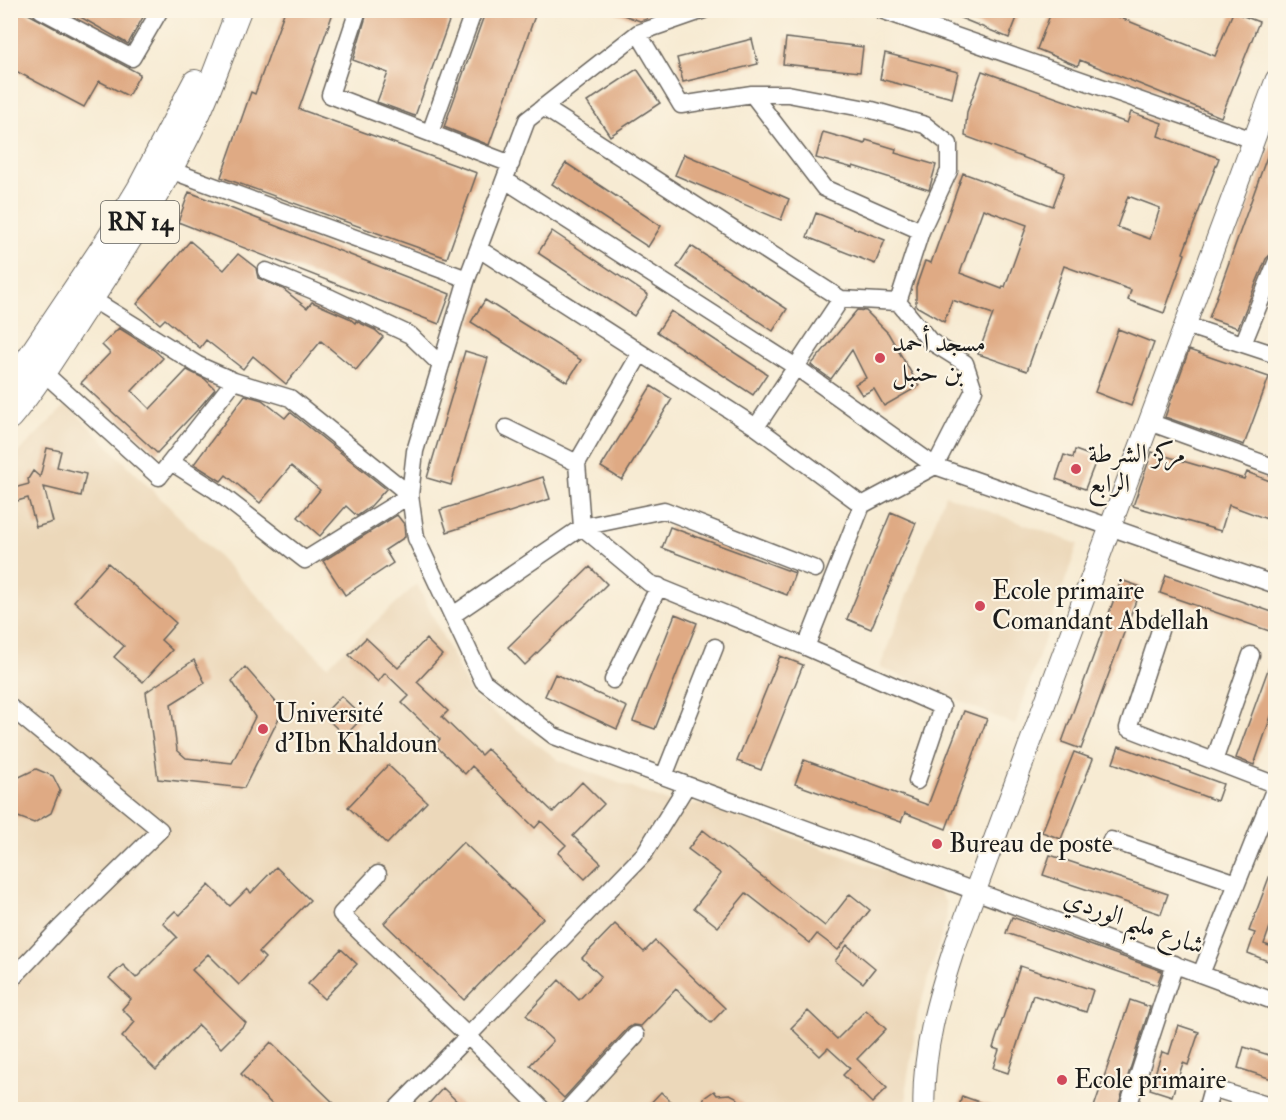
<svg xmlns="http://www.w3.org/2000/svg" width="1286" height="1120" font-family="'IM FELL Double Pica',Amiri,serif">
<rect width="100%" height="100%" fill="#fcf5e5"/>
<filter id="ink" filterUnits="userSpaceOnUse"><feTurbulence type="fractalNoise" baseFrequency=".0167" numOctaves="2"/><feDisplacementMap in="SourceGraphic" scale="12" xChannelSelector="R" yChannelSelector="G"/><feConvolveMatrix kernelMatrix="1 2 1 2 8 2 1 2 1" color-interpolation-filters="sRGB"/></filter>
<filter id="wash" filterUnits="userSpaceOnUse"><feTurbulence type="fractalNoise" baseFrequency=".008" numOctaves="4" result="noise"/><feDisplacementMap in="SourceGraphic" scale="24" xChannelSelector="R" yChannelSelector="G"/><feGaussianBlur stdDeviation="1.35" result="paint"/><feColorMatrix in="noise" values="0 0 0 0 0 0 0 0 0 0 0 0 0 0 0 0 0 1.4 0 .05"/><feComposite in="paint" operator="in"/></filter>
<g filter="url(#wash)">
<rect width="100%" height="100%" fill="#f7ebd3"/>
<path fill="#ecd8ba" d="M67,404L327,666L417,584L472,696L560,761L675,804L705,805L937,890L946,902L947,917L918,1013L907,1082V1109L11,1110V460Z
M945,495L1078,544L1015,725L880,667Z"/>
<g id="blocks">
<path fill="#dfaa84" fill-rule="evenodd" d="M10,10H21L140,74L128,96L99,81L84,107L10,68Z
M68,10H147L128,44Z
M285,10H334L299,109L477,173L447,258L221,177L251,92L255,94Z
M368,10H453L415,116L377,102L388,73L353,60Z
M486,10H537L489,145L444,127Z
M615,10H650L647,19L640,21L615,12Z
M941,10H1020L1009,38Z
M1052,10H1101L1215,56L1233,12L1259,22L1221,117L1080,60L1078,66L1037,49Z
M786,38L863,47L860,72L783,64Z
M752,39L758,64L683,82L677,58Z
M885,53L958,72L952,98L880,79Z
M637,69L660,103L610,136L587,102Z
M982,71L1127,123L1131,112L1162,123L1158,136L1219,158L1183,253L1185,254L1164,313L1128,300L1131,290L1064,266L1027,371L978,354L993,314L952,300L944,322L916,306V287L925,261L931,263L963,173L1053,206L1065,173L965,136L967,112ZM1128,196L1160,208L1150,239L1117,227ZM983,209L1027,225L1005,287L1003,286L1002,289L960,273Z
M823,132L865,144L866,140L896,149L895,153L936,165L929,190L853,166V168L816,158Z
M1274,137H1275V242L1271,254L1266,259L1238,328L1209,318Z
M684,154L789,199L781,220L675,175Z
M566,163L661,226L648,247L552,184Z
M189,192L450,294L439,324L178,222Z
M816,213L885,240L875,264L807,237Z
M552,231L648,295L634,316L538,253Z
M190,241L224,270L238,254L256,268L258,278L283,289L307,308L312,302L349,318L355,323L356,321L375,330L383,337L356,370L321,341L286,384L253,356L243,369L206,340L200,348L165,319L160,324L137,304Z
M691,246L787,309L773,331L677,267Z
M485,300L581,360L567,382L471,322Z
M857,310L866,311L888,333L919,386L884,406L874,389L862,395L855,384L866,378L852,350L831,379L811,365Z
M671,311L767,374L753,395L657,332Z
M119,328L154,350L163,358L132,391L150,409L187,370L205,379L215,389L199,408L157,453L81,383L110,353L102,345Z
M1118,329L1154,343L1131,406L1095,392Z
M1189,350L1269,377L1244,445L1165,417Z
M465,351L488,358L451,485L427,478Z
M651,386L672,399L622,480L601,467Z
M245,395L262,400L285,418L290,412L386,489L370,507L357,516L346,506L320,536L298,517L320,490L291,466L260,503L226,475L221,481L197,466L194,464Z
M47,448L61,451L57,467L86,474L81,496L44,487L53,522L36,527L28,498L10,503V489L29,484L28,479L33,471L40,477Z
M1075,450L1097,458L1085,489L1056,479L1064,455L1073,458Z
M1152,452L1244,479L1247,472L1275,483V522L1229,505L1221,531L1133,506Z
M543,477L550,499L447,532L440,510Z
M891,512L916,523L871,629L847,619Z
M397,515L404,524L405,537L385,550L393,563L345,595L323,561Z
M670,527L795,573L787,595L662,548Z
M108,563L176,623L161,640L172,650L143,682L114,657L124,646L74,601Z
M590,567L607,584L525,665L508,647Z
M1166,575L1275,613V633L1160,593Z
M1121,580L1141,587L1081,749L1062,742Z
M675,614L697,623L655,729L633,721Z
M366,638L398,668L426,639L442,655L417,682L448,711L442,717L481,755L487,749L553,812L582,782L604,804L573,836L601,863L585,879L558,853L566,845L541,821L535,828L472,766L465,774L435,745L440,739L402,703L409,696L385,673L378,682L349,655Z
M1274,653H1275V705L1254,765L1236,758Z
M780,656L803,665L761,770L737,761Z
M194,660L205,683L171,704L177,750L186,758L232,763L255,717L232,681L245,667L283,710L244,788L158,779L146,692Z
M555,674L627,707L617,729L545,696Z
M341,696L363,717L345,736L323,715Z
M964,711L987,719L946,829L905,813L901,822L795,784L804,760L928,805Z
M1119,746L1223,784L1217,801L1113,763Z
M1074,752L1093,759L1061,839L1042,832Z
M388,765L427,802L387,844L348,807Z
M36,769L53,776L60,790L51,813L34,823L10,814V796L17,778Z
M703,830L825,926L850,894L870,910L838,950L817,934L810,943L746,893L718,927L694,908L721,874L688,849Z
M463,842L543,918L464,1000L384,923Z
M1050,855L1168,894L1161,914L1043,875Z
M1274,864L1275,913L1264,944L1275,948V964L1248,953L1255,933L1249,931Z
M276,867L310,900L259,952L265,958L239,985L208,954L192,970L246,1023L221,1048L198,1025L156,1070L122,1037L135,1022L122,1009L131,999L109,978L123,965L136,978L177,937L163,923L175,911L180,915L209,885L230,906L247,889L251,893Z
M1012,917L1162,971L1157,985L1006,933Z
M615,924L644,952L655,941L725,1008L711,1023L676,989L641,1026L633,1025L628,1028L564,1098L530,1065L553,1041L526,1015L559,980L579,1000L601,976L582,958Z
M847,945L875,968L863,983L835,961Z
M341,949L357,964L324,999L308,984Z
M1020,966L1093,990L1086,1012L1033,995L1008,1073L993,1068L999,1050L993,1048Z
M1130,1000L1150,1007L1117,1110H1093Z
M866,1010L886,1029L857,1059L887,1088L872,1103L843,1075L850,1068L828,1048L820,1056L791,1028L808,1011L837,1039Z
M1178,1025L1199,1032L1188,1065L1183,1063L1172,1096L1150,1089L1162,1052L1169,1054Z
M271,1042L341,1110H278L241,1074Z
M1244,1047L1275,1057V1080L1238,1068Z
M443,1088L466,1110H423Z
M714,1091L717,1095L730,1094L736,1097L748,1110H701L704,1098Z
M661,1092L679,1110H644Z
M962,1096L996,1108V1110H958Z"/>
</g>
</g>
<g filter="url(#ink)">
<use href="#blocks" fill-opacity="0" stroke="#69645c" stroke-width="1.5"/>
<g fill="none" stroke-linecap="round" stroke-linejoin="round">
<g stroke="#69645c" stroke-width="19">
<path id="minor" d="M41,10L132,58L160,10
M358,10L330,95L511,164
M704,10L638,33L527,120L467,279L415,451L410,495L416,538L483,681L554,736L1276,1002
M881,10L1253,140
M638,33L681,105L752,94H788L872,110L925,125L949,144V171L921,231L898,302
M752,94L824,188L921,231
M543,107L841,299
M430,133L474,10
M170,170L467,279
M505,180L796,367L935,466L1276,585
M479,249L756,427L862,505
M266,271L331,298L410,335L441,365
M92,299L198,365L234,381L290,398L410,495L305,560L215,490L171,462
M1185,325L1276,355
M1243,344L1276,263
M640,354L577,463L582,527L649,583L806,647L942,707L917,781
M43,372L159,477L234,381
M1149,422L1276,468
M756,427L841,299L898,302L930,341L965,363L974,390L935,466L862,505L806,647
M506,428L577,463
M453,615L582,527L664,510L815,569
M1162,624L1128,728L1276,785
M613,680L659,586
M10,707L160,830L59,929L10,981
M1214,761L1251,655
M664,776L715,647
M1111,840L1237,883
M378,874L341,914L468,1036L395,1110
M1201,974L1276,785
M543,1110L468,1036L644,854L687,785
M567,1110L636,1035
M1127,1110L1175,964
M1206,1110L1212,1088L1276,1108"/>
</g>
<g stroke="#69645c" stroke-width="23">
<path id="major" d="M924,1110C922,1052 938,997 956,943L1276,80"/>
</g>
<g stroke="#69645c" stroke-width="26">
<path id="highway" d="M10,386L108,240L139,189L195,82
M10,417C36,386 58,350 80,316C117,260 153,204 183,145C206,102 221,55 239,10"/>
</g>
<use href="#minor" stroke="#fff" stroke-width="16"/>
<use href="#major" stroke="#fff" stroke-width="21"/>
<use href="#highway" stroke="#fff" stroke-width="24"/>
</g>
</g>
<g fill="#d1495b" stroke="#fcf5e5" stroke-width="2">
<circle cx="880" cy="358" r="6"/>
<circle cx="1076" cy="469" r="6"/>
<circle cx="980" cy="606" r="6"/>
<circle cx="263" cy="729" r="6"/>
<circle cx="937" cy="844" r="6"/>
<circle cx="1062" cy="1080" r="6"/>
</g>
<g text-anchor="middle" dominant-baseline="central" stroke-width="4.5" stroke-linejoin="round" paint-order="stroke">
<rect fill="#fcf5e5" stroke="#5f5d58" stroke-width="1.5" x="101" y="201" width="78" height="42" rx="4.5"/>
<g font-size="24" font-weight="bold" fill="#1c1c1c">
<text x="140" y="222">RN 14</text>
</g>
<g font-size="26" fill="#1c1c1c" stroke="#fcf5e5" text-anchor="start">
<text x="892" y="343">مسجد أحمد<tspan x="892" dy="30">بن حنبل</tspan></text>
<text x="1088" y="454">مركز الشرطة<tspan x="1088" dy="30">الرابع</tspan></text>
<text x="992" y="591">Ecole primaire<tspan x="992" dy="30">Comandant Abdellah</tspan></text>
<text x="275" y="714">Université<tspan x="275" dy="30">d'Ibn Khaldoun</tspan></text>
<text x="949" y="844">Bureau de poste</text>
<text x="1074" y="1080">Ecole primaire</text>
</g>
<g font-size="26" fill="#1c1c1c" stroke="#fcf5e5">
<text transform="translate(1134 922) rotate(20)">شارع مليم الوردي</text>
</g>
</g>
<rect width="1286" height="1120" fill="none" stroke="#fcf5e5" stroke-width="36"/>
</svg>
